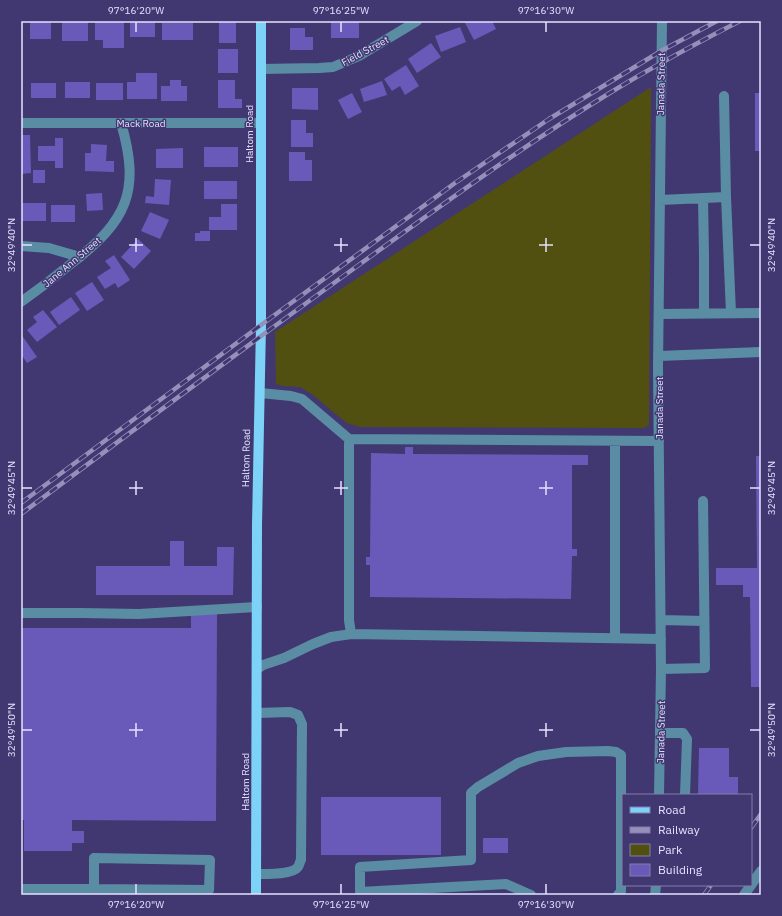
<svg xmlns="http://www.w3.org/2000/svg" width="782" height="916" font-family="'IBM Plex Sans',sans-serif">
<rect width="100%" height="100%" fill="#413871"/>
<path fill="#525010" d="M651,87L649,425L644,428L360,427L347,423L333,412L312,394L300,387L283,386L276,384L275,332Z"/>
<path fill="#695ab9" d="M30,21H51V39H30Z
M130,21H155V37H130Z
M219,21H236V43H219Z
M331,21H359V38H331Z
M464,21H492L496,29L474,40Z
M62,22H88V41H62Z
M95,22H124V48H103V40H95Z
M162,23H193V40H162Z
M460,27L466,42L441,52L435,36Z
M290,28H305V37H313V50H290Z
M431,43L441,57L417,73L408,59Z
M218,49H238V73H218Z
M406,65L419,86L405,95L400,86L392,91L384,79Z
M136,73H157V99H127V82H136Z
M170,80H181V86H187V101H161V86H170Z
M218,80H235V99H242V108H218Z
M382,81L387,95L364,102L360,89Z
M65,82H90V98H65Z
M31,83H56V98H31Z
M96,83H123V100H96Z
M292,88H318V110L292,109Z
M352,93L362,112L348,119L338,100Z
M755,93H761V151H755Z
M291,120H306V133H313V147H291Z
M21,135H30L31,173L21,174Z
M55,138H63V168H55V161H38V146H55Z
M91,144L107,145L106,161H114V172L85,171V153H91Z
M204,147H238V167H204Z
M183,148V168H156V149Z
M289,152H305V160H312V181H289Z
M33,170H45V183H33Z
M155,179L171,180L169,205L145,203L146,196L154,197Z
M204,181H237V199H204Z
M102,193L103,210L87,211L86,194Z
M21,203H46V221H21Z
M221,204H237V230H209V217H221Z
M51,205H75V222H51Z
M150,212L169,220L160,239L141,231Z
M200,231H210V241H195V233H200Z
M138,239L151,251L134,269L121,257Z
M114,255L130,280L118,288L115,283L105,289L97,277L111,268L105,261Z
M92,282L104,300L87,311L75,293Z
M71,297L80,310L59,325L50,312Z
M43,310L57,327L37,342L27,330L37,322L33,317Z
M21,334L37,357L27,363L23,357L21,358Z
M405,447H413V454L588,455V465H572V549H577V556H572L571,599L370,597V565H366V557H370L371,453L405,454Z
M756,456H761V687H751L750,597H743V585H716V568H757Z
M170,541H184V566H217V547H234L233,595H96V566H170Z
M191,614H217L216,821L72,820V831H84V843H72V851H24V820H21V628H191Z
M699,748H729V777H738V795H698Z
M321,797H441V855H321Z
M483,838H508V853H483Z"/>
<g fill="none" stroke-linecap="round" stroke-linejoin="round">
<path stroke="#5a8da3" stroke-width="10" d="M261,69L319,68L333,67L359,56L417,21
M21,123H261
M726,197L731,313
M703,198L704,255V313
M660,200L726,197L724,96
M21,246L49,248L80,257
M21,302C38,290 55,277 72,263C127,221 141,191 121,123
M659,314L761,313
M659,356L761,352
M260,393L291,396L302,399L349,439L659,441
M349,439V620L351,634
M615,441V638
M21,613H81L139,614L257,607
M661,620L704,621
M257,669L263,665L284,658L313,644L331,637L351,634L661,639
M661,669L705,668L703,501
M661,733H683L687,739L685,795
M659,795L661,669L658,367L662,21
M94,858L210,860L209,890L94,889Z
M256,874C266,874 292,875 298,867C299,866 300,861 301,860L302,724L298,715L290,712L257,713
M21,889H94V895
M531,895L506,884L360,892V867L471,860V793L478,787L518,763L538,756L566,752L608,751L616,752L621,755V891L618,895
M655,895L656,885
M744,895L761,871"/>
<path stroke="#7dd3f7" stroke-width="10" d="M256,895L257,525L261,325V21"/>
<g stroke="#9590ba" stroke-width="4.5">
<path id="rail" d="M21,503L261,325L455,183L549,119L661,51L717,21
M21,514C132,431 244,348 356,267C440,206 524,145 613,91C654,66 697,43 740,21
M751,828L761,814
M704,895L711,885"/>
</g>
<use href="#rail" stroke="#413871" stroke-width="3" stroke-dasharray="9" stroke-linecap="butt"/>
</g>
<path fill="none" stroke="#e4e2ff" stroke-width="1.5" d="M136,22V32M341,22V32M546,22V32M136,238V252M341,238V252M546,238V252M22,245H32M129,245H143M334,245H348M539,245H553M750,245H760M136,481V495M341,481V495M546,481V495M22,488H32M129,488H143M334,488H348M539,488H553M750,488H760M136,723V737M341,723V737M546,723V737M22,730H32M129,730H143M334,730H348M539,730H553M750,730H760M136,884V894M341,884V894M546,884V894"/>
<g text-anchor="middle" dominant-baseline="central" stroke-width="3" stroke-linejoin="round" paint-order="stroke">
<g font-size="10" fill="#e4e2ff" stroke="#413871">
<text transform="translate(365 51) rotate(-28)">Field Street</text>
<text transform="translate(661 84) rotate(-89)">Janada Street</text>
<text x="141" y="123">Mack Road</text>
<text transform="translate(249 134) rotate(-90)">Haltom Road</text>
<text transform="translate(72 262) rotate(-40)">Jane Ann Street</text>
<text transform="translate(659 408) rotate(-90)">Janada Street</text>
<text transform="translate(246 458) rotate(-89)">Haltom Road</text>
<text transform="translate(661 732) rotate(-89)">Janada Street</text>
<text transform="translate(245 782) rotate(-90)">Haltom Road</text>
</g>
</g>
<rect width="782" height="916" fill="none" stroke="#413871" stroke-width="44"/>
<rect x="622" y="794" width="130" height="92" fill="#413871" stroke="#827caa"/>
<rect x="630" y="807" width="20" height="6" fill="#7dd3f7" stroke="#827caa"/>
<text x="658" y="814" font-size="12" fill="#e4e2ff">Road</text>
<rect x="630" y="827" width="20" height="6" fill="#9590ba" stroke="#827caa"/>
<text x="658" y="834" font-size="12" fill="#e4e2ff">Railway</text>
<rect x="630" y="844" width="20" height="12" fill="#525010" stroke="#827caa"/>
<text x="658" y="854" font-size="12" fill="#e4e2ff">Park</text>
<rect x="630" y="864" width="20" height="12" fill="#695ab9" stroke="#827caa"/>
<text x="658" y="874" font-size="12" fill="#e4e2ff">Building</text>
<rect x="22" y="22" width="738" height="872" fill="none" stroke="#e4e2ff" stroke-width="1.5"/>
<g font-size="10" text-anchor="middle" fill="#e4e2ff">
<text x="136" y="14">97°16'20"W</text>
<text x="341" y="14">97°16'25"W</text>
<text x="546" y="14">97°16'30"W</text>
<text transform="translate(771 245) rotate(-90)" y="4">32°49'40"N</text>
<text transform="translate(11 245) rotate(-90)" y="4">32°49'40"N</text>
<text transform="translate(771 488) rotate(-90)" y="4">32°49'45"N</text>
<text transform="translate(11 488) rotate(-90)" y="4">32°49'45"N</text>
<text transform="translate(771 730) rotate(-90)" y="4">32°49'50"N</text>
<text transform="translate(11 730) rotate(-90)" y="4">32°49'50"N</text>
<text x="136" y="908">97°16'20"W</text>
<text x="341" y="908">97°16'25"W</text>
<text x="546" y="908">97°16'30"W</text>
</g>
</svg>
